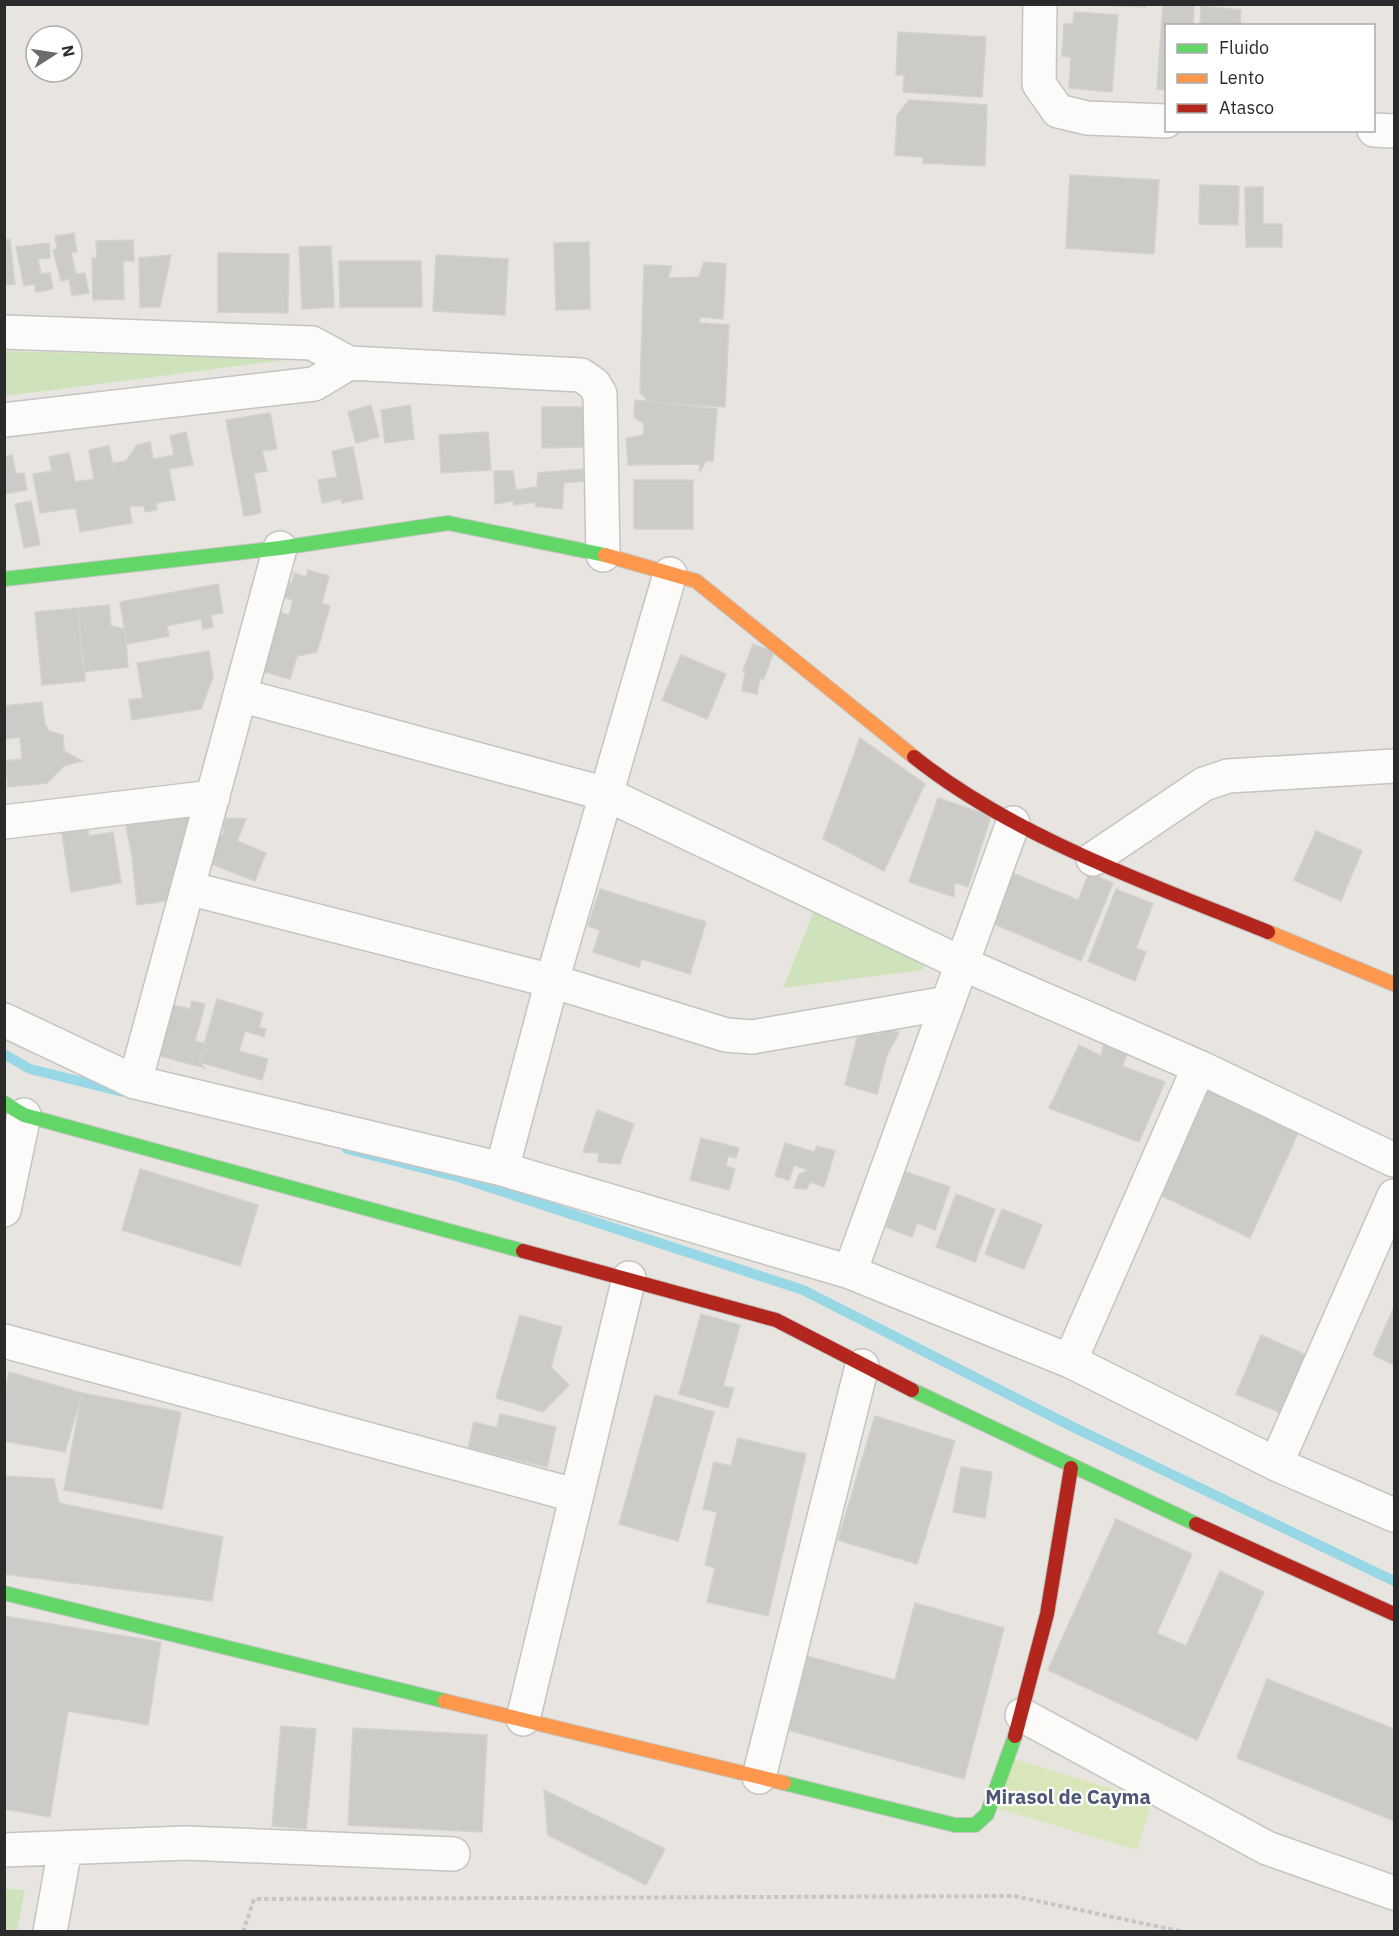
<svg xmlns="http://www.w3.org/2000/svg" width="1399" height="1936" font-family="'IBM Plex Sans',sans-serif">
<rect width="100%" height="100%" fill="#e8e5e0"/>
<path fill="#cee2bb" d="M5,351L294,359L5,396Z
M820,896L930,957L922,970L783,988Z
M5,1889L25,1890L17,1931H5Z"/>
<path fill="#d8e6b9" d="M1011,1758L1152,1801L1137,1850L997,1808Z"/>
<g fill="none" stroke-linecap="round" stroke-linejoin="round">
<path stroke="#98d7e6" stroke-width="10" d="M4,1054L30,1069L123,1092
M347,1149L458,1177L803,1290L1075,1428L1394,1581"/>
</g>
<path fill="#cdcbc7" stroke="#d3d1cc" stroke-width="1.5" d="M1075,4H1145V7Z
M1163,4H1194L1193,26H1166V90L1157,89Z
M1201,6L1241,10L1240,26H1200Z
M1074,12L1118,15L1112,92L1069,88L1071,57L1062,56L1064,24H1073Z
M898,32L986,37L982,97L903,92L904,75H896Z
M909,100L987,105L985,166L923,163V157L895,155L897,115Z
M1070,175L1159,180L1154,254L1066,248Z
M1200,185L1239,186L1238,225L1199,224Z
M1245,187H1263V224H1282V247H1246Z
M74,233L77,252H71L76,274L85,273L89,293L72,296L69,279L61,281L53,250L57,249L55,236Z
M10,239L15,284L4,285V240Z
M133,240L134,261H123L124,299L93,300L92,258H97L96,241Z
M589,242L590,309L556,310L554,243Z
M49,243L50,258L38,259L41,274L50,273L53,289L36,292L35,284L24,286L16,247Z
M331,246L334,307L302,309L299,247Z
M218,253L289,254L288,313L218,312Z
M171,255L160,307H140L139,258Z
M436,255L508,259L505,315L433,311Z
M339,261H421L422,307H340Z
M704,262L726,264L723,319L700,317L699,323L729,325L725,407L649,402L640,393L644,265L672,266L668,278L699,277Z
M635,400L717,409L713,461H706L700,471V464L628,465L626,438L643,435L644,424L634,417Z
M371,405L379,437L356,443L348,412Z
M410,405L414,439L385,443L381,410Z
M542,407H586L585,447L542,448Z
M270,413L277,449L262,451L267,471L254,473L261,513L244,516L226,420Z
M186,432L193,465L169,469L175,500L156,503L157,510L145,512L144,506H129L132,523L80,532L76,508L40,513L33,474L52,471L49,457L69,453L75,482L94,479L89,450L109,446L115,475L113,463L126,461L137,445L150,442L153,459L174,455L170,436Z
M488,432L491,470L441,473L439,435Z
M353,447L363,499L342,503L341,499L322,503L318,480L337,477L332,451Z
M12,455L16,474L24,473L27,490L4,494V457Z
M583,469L584,481L564,483L562,509L535,506L536,502L514,505L513,501L495,504L494,471H513L516,490L537,487L538,473Z
M634,480H693V529H634Z
M31,501L40,545L24,548L15,504Z
M308,570L329,576L322,603L330,606L317,652L297,656L290,679L262,671L278,612L289,615L293,600L272,594L276,579L292,583L294,573L306,577Z
M218,584L223,613L211,615L213,627L203,629L201,619L167,626L169,636L127,644L120,602Z
M109,605L111,626L125,629L128,667L83,672L78,608Z
M78,608L85,681L42,685L35,612Z
M753,644L774,652L763,680L760,678L757,694L742,691L745,672L743,671Z
M209,651L213,677L201,709L132,720L129,700L143,698L137,663Z
M681,655L726,674L707,719L662,700Z
M42,702L45,725L49,731L63,735L64,751L82,761L64,766L47,783L8,787L5,761L22,759L20,737L5,739L4,706Z
M860,738L925,784L884,871L823,839Z
M938,798L991,816L968,887L954,882V897L909,882Z
M195,812L180,899L137,905L132,856L125,821Z
M224,818L246,819L237,841L266,853L255,881L209,863L211,835H223Z
M87,824L89,836L113,832L121,883L71,892L61,828Z
M1316,831L1362,851L1341,901L1294,880Z
M1013,873L1078,900L1089,873L1113,883L1081,961L992,923Z
M600,889L706,922L690,974L642,959L639,967L593,952L600,930L588,926Z
M1116,889L1153,904L1136,948L1146,952L1135,981L1088,961Z
M217,999L263,1013L259,1027L266,1029L264,1037L245,1031L239,1051L268,1059L262,1080L199,1062Z
M192,1001L205,1004L195,1041L210,1045L199,1062L205,1068L160,1056L172,1005L190,1009Z
M884,1025L899,1033L887,1055L877,1094L845,1085L859,1030L878,1035Z
M1105,1040L1128,1051L1122,1066L1165,1082L1139,1142L1049,1108L1079,1045L1101,1056Z
M1204,1084L1300,1129L1250,1238L1154,1192Z
M597,1110L634,1124L620,1164L598,1162L599,1153L583,1152Z
M701,1138L739,1148L736,1158L728,1156L726,1166L735,1169L729,1190L690,1180Z
M785,1143L814,1152L817,1146L835,1151L824,1187L811,1182L806,1189L794,1188L799,1174L809,1170L794,1165L789,1180L775,1176Z
M140,1169L258,1205L240,1266L122,1230Z
M906,1172L950,1187L935,1230L917,1223L912,1237L886,1227Z
M956,1194L995,1209L975,1262L936,1247Z
M1002,1209L1042,1225L1024,1269L985,1254Z
M1394,1307V1365L1373,1355Z
M701,1314L740,1325L723,1386L734,1388L728,1408L679,1394Z
M520,1315L562,1327L551,1367L569,1385L543,1412L496,1398Z
M1261,1335L1306,1355L1281,1413L1236,1394Z
M9,1372L82,1393L65,1452L4,1441V1400Z
M82,1393L181,1412L162,1509L64,1490Z
M655,1395L714,1412L678,1541L619,1524Z
M500,1414L556,1427L547,1467L468,1448L474,1422L497,1428Z
M875,1416L955,1441L917,1564L838,1540Z
M738,1438L806,1454L768,1616L707,1602L715,1568L705,1565L717,1512L703,1509L714,1462L731,1466Z
M961,1467L992,1472L985,1518L953,1512Z
M4,1476L54,1479L59,1503L223,1537L212,1601L4,1574Z
M1116,1519L1192,1554L1157,1633L1186,1646L1220,1571L1264,1592L1197,1740L1048,1670Z
M915,1603L1004,1628L964,1779L784,1729L803,1655L895,1680Z
M4,1616L161,1642L148,1725L68,1711L50,1817L4,1809Z
M1267,1679L1394,1729V1821L1237,1758Z
M281,1726L316,1729L306,1829L272,1826Z
M353,1728L487,1735L482,1832L348,1825Z
M544,1790L665,1849L646,1885L548,1835Z"/>
<g fill="none" stroke-linecap="round" stroke-linejoin="round">
<g stroke="#c4c4c3" stroke-width="36">
<path id="street" d="M1040,4L1039,84L1058,111L1087,118L1166,121
M1374,130L1394,131
M4,332L312,343L349,363L581,375L594,384L600,394L603,555
M4,420L314,384L349,363
M240,695L606,794L963,964L1199,1067L1394,1160
M4,822L213,797
M1093,859L1204,784L1228,776L1394,766
M188,888L552,981L726,1035L752,1037L947,1003
M4,1020L135,1082L502,1169L850,1272L1070,1361L1276,1464L1394,1515
M135,1082L280,548
M502,1169L552,981L670,574
M4,1210L24,1115
M850,1272L1013,823
M4,1341L574,1495
M1070,1361L1199,1067
M1276,1464L1394,1196
M1022,1715L1267,1848L1394,1893
M523,1719L629,1278
M759,1777L862,1366
M4,1850L186,1843L453,1854
M50,1932L65,1849"/>
</g>
<g stroke="#c4c4c3" stroke-width="16">
<path id="fast" d="M4,579L280,548L448,523L605,555
M4,1103L24,1115L523,1251
M912,1390L1196,1524
M4,1593L445,1701
M784,1783L955,1825H975L987,1814L1015,1736"/>
</g>
<g stroke="#c4c4c3" stroke-width="16">
<path id="slow" d="M605,555L696,581L914,757
M1268,932L1394,984
M445,1701L784,1783"/>
</g>
<g stroke="#c4c4c3" stroke-width="16">
<path id="jam" d="M914,757C1014,837 1150,884 1268,932
M523,1251L776,1320L912,1390
M1196,1524L1394,1614
M1015,1736L1047,1614L1071,1468"/>
</g>
<path stroke="#c6c6c6" stroke-width="4" stroke-dasharray="4.5 3" stroke-linecap="butt" d="M243,1932L254,1899L1014,1896L1184,1932"/>
<use href="#street" stroke="#fcfbfa" stroke-width="33"/>
<use href="#fast" stroke="#63d668" stroke-width="14"/>
<use href="#slow" stroke="#ff974d" stroke-width="14"/>
<use href="#jam" stroke="#b3261e" stroke-width="14"/>
</g>
<g text-anchor="middle" dominant-baseline="central" stroke-width="4.5" stroke-linejoin="round" paint-order="stroke">
<g font-size="20" font-weight="bold" fill="#4d5879" stroke="#fff">
<text x="1068" y="1796">Mirasol de Cayma</text>
</g>
</g>
<rect width="1399" height="1936" fill="none" stroke="#2b2b2b" stroke-width="12"/>
<rect x="1165" y="24" width="210" height="108" fill="#ffffff" stroke="#aaaaaa" stroke-width="1.5"/>
<rect x="1177" y="44" width="30" height="9" fill="#63d668" stroke="#aaaaaa" stroke-width="1.5"/>
<text x="1219" y="54" font-size="18" fill="#2b2b2b">Fluido</text>
<rect x="1177" y="74" width="30" height="9" fill="#ff974d" stroke="#aaaaaa" stroke-width="1.5"/>
<text x="1219" y="84" font-size="18" fill="#2b2b2b">Lento</text>
<rect x="1177" y="104" width="30" height="9" fill="#b3261e" stroke="#aaaaaa" stroke-width="1.5"/>
<text x="1219" y="114" font-size="18" fill="#2b2b2b">Atasco</text>
<g transform="translate(54 54) rotate(78)"><circle r="28" fill="#ffffff" stroke="#aaaaaa" stroke-width="1.5"/>
<path d="M0-4.5L10 22L0 15L-10 22Z" fill="#6d6c6a"/>
<text y="-9" font-size="16" font-weight="bold" text-anchor="middle" fill="#2b2b2b">N</text>
</g>
</svg>
